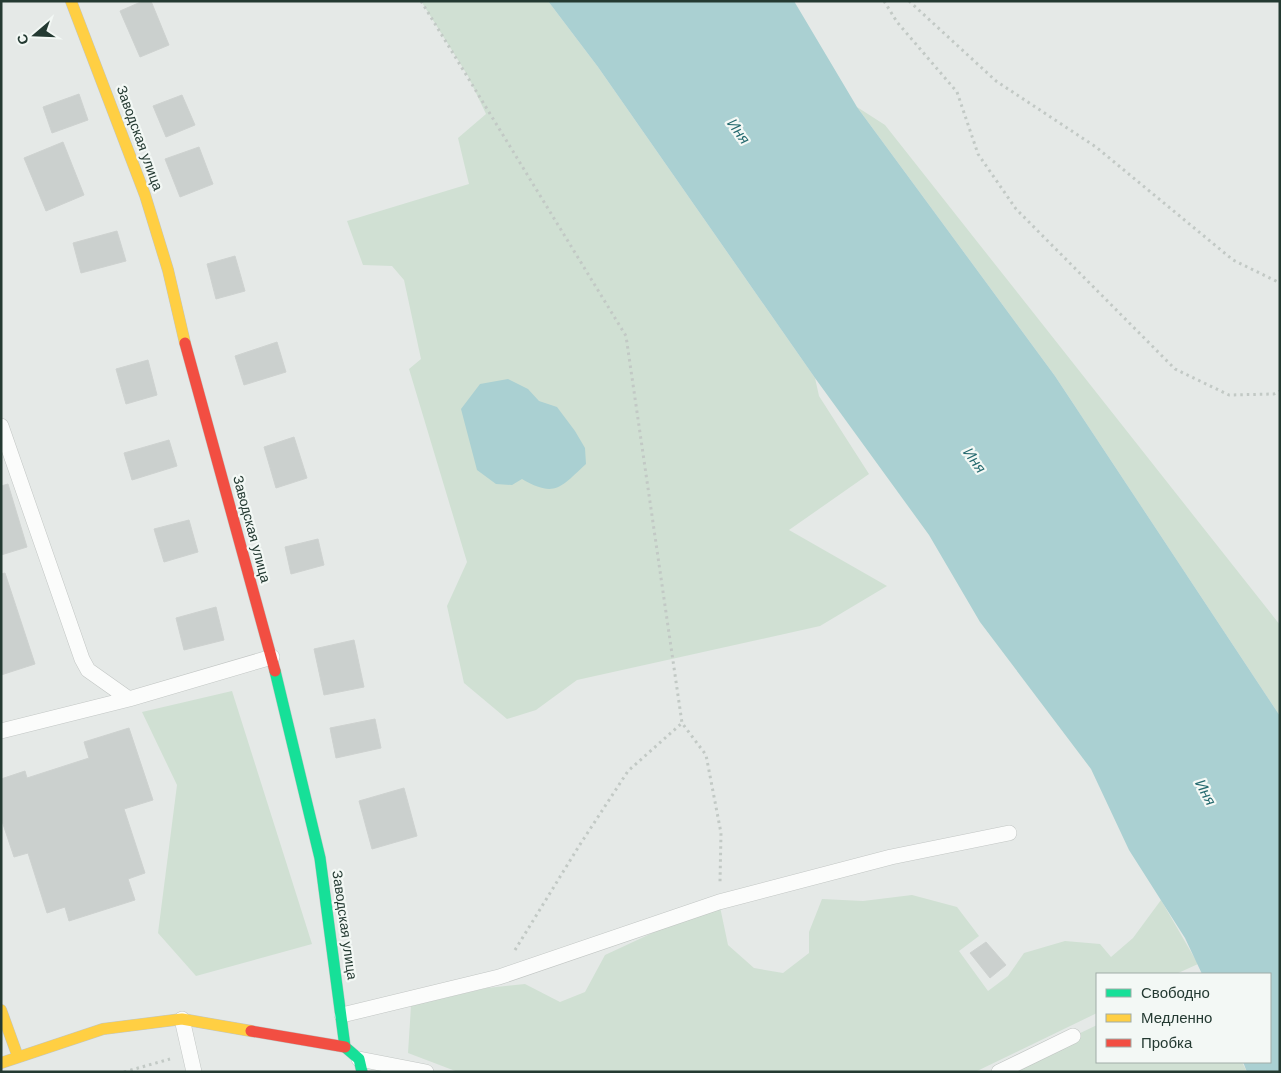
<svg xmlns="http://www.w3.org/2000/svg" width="1281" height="1073" font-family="Arial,sans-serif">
<rect width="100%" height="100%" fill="#e5e9e7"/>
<path fill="#d0e0d3" d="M421,1H548L598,67L815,378L819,396L869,474L789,530L887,586L820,626L577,680L536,710L507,719L464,683L447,606L467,562L409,369L421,359L404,280L392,266L363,265L347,221L469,184L458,138L486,114L468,76Z
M857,107L885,125L1280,625V716L1055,376Z
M232,691L312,944L196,976L158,933L177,785L142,712Z
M912,895L957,907L979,936L959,951L988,991L1008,976L1024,953L1065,941L1100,944L1111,957L1133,938L1161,900L1198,964L1176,974H1097V1013L975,1072H458L408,1053L411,1006L487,988L525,984L560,1002L585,992L605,955L719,902L728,945L754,968L783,973L809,953V932L822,899L863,901Z
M1097,1025V1062H1242L1247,1072H999Z"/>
<path fill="#aad0d2" d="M548,1H794L857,107L1055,376L1280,716V1072H1247L1243,1062H1270V974H1202L1185,938L1129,850L1091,769L980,622L929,535L815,378L598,67Z
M508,379L528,389L539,401L557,407L575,431L585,448L586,464C560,488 555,498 522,479L512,485L496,484L477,470L461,409L480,384Z"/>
<path fill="#cbd0ce" stroke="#ced2d0" d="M143,1H151L169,45L140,57L120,11Z
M79,94L88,120L52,133L43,107Z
M182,95L195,125L166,137L153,106Z
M63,142L84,195L46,211L24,158Z
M199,147L213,184L180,197L165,159Z
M117,231L126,261L81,273L73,243Z
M235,256L245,291L216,299L207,264Z
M277,342L286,372L244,385L235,356Z
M148,360L157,395L126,404L116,369Z
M294,437L307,478L276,488L264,447Z
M169,440L177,466L132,480L124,453Z
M8,484L27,547L1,555V486Z
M189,520L198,552L164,562L154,529Z
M318,539L324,565L291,574L285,547Z
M5,573L35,664L1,675V574Z
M216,607L224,640L184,650L176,618Z
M354,640L364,687L324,695L314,649Z
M375,719L381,748L336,758L330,728Z
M129,728L153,800L124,809L145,873L128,879L135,900L69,921L65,907L47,913L28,853L14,857L1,818V779L25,771L27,778L89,758L84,742Z
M404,788L417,836L372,849L359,801Z
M986,942L1006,965L990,978L970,953Z"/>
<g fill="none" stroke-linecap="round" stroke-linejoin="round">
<g stroke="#c2c6c4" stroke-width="16">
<path id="lane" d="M1,426L82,659L88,670L129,699
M1,731L129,699L272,657
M342,1015L499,977L719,902L891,857L1009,833
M182,1019L194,1072
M359,1059L426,1072
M999,1072L1073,1036"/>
</g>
<g stroke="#c0c6c4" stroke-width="12">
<path id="fast" d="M275,671L320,858L345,1047L359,1059L362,1072"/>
</g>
<g stroke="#c0c6c4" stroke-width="12">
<path id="slow" d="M71,1L145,195L168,270L185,343
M1,1010L18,1057
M1,1063L103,1029L182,1019L251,1031"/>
</g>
<g stroke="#c0c6c4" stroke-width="12">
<path id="jam" d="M185,343L275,671
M251,1031L345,1047"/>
</g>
<path stroke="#c2c9c5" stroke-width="3" stroke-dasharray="2.5 4" stroke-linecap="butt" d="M421,1L626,336L682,723L706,755L721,833L720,882
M884,1L897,22L957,92L978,154L1016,209L1175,369L1229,395L1274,394L1280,391
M909,1L996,81L1096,147L1233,260L1280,283
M515,950L579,846L628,771L682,723
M124,1072L170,1059"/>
<use href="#lane" stroke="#fbfcfb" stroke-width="15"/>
<use href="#fast" stroke="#16e098" stroke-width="11"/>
<use href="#slow" stroke="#ffcf43" stroke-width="11"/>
<use href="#jam" stroke="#f24e42" stroke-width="11"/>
</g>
<g text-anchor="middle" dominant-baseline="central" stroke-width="4.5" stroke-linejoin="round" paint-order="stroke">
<g font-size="14" fill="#243a32" stroke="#f3f8f5">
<text transform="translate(140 138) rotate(70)">Заводская улица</text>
<text transform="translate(252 529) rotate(75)">Заводская улица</text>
<text transform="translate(345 925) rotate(82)">Заводская улица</text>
</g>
<g font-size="15" font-style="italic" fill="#256a6f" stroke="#f3f8f5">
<text transform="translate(739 131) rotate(54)">Иня</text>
<text transform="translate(975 460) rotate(54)">Иня</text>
<text transform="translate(1206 792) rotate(62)">Иня</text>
</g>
</g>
<rect width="1281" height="1073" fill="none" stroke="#243a32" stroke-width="5"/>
<rect x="1096" y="973" width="175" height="90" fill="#f3f8f5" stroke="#a0aca7"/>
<rect x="1106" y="989" width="25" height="8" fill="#16e098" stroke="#a0aca7"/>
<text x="1141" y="998" font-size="15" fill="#243a32">Свободно</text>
<rect x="1106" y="1014" width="25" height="8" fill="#ffcf43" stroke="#a0aca7"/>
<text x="1141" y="1023" font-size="15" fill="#243a32">Медленно</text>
<rect x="1106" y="1039" width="25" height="8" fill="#f24e42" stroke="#a0aca7"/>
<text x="1141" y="1048" font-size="15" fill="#243a32">Пробка</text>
<g transform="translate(35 35) rotate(251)" stroke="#f3f8f5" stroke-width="4" paint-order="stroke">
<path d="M0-4L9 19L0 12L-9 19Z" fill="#243a32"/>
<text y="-8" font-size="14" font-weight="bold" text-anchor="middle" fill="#243a32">С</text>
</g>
</svg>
